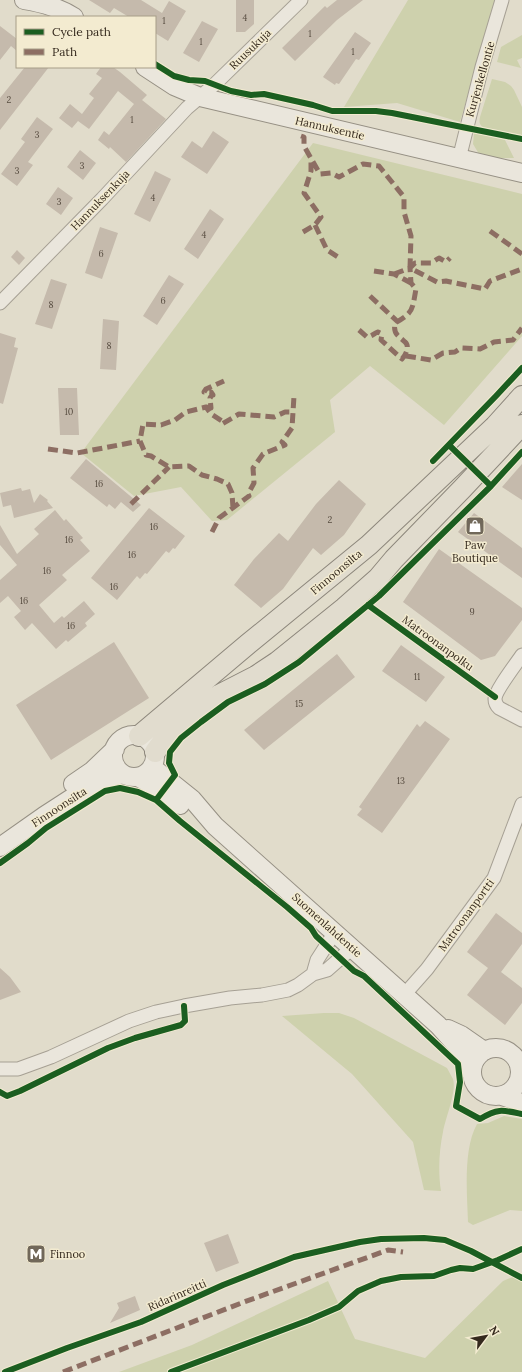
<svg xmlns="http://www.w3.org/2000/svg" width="522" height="1372" font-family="Lora,serif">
<rect width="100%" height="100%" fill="#e1dccb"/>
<path fill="#ced1ad" d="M408,0H495L460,122L397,103L344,107Z
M522,35V58L517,60L521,68L497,62L501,47Z
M492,79L505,82L511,86L514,90L522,107V135L483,127C479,124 479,122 480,117Z
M474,133L505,140L514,158H494L479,154L473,144Z
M313,143L522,194V336L444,425L370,366L330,400L335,432L227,520L212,521L181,487L134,496L81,453Z
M324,1013H339L354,1018L447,1068C449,1072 451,1075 453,1079C457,1091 445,1119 443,1132C439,1150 438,1173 441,1191L424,1190L413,1142L352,1074L282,1016Z
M504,1116L522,1119V1211L510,1210L473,1225L468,1222C467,1193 463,1149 477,1124L488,1123Z
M522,1273V1372H119L192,1345L328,1281L355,1339L425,1358L503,1281Z"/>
<path fill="#c5baac" d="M89,0H141L162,13L169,1L186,11L168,41L155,33V17H129L114,8L110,13Z
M236,0H254V24L245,32H236Z
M337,0H363L337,20L295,61L282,48L325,6L327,8Z
M202,21L218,29L199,62L183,53Z
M0,26L17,39V51L11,46L0,60Z
M355,32L371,43L359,60L356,59L339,84L336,83L335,85L323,77Z
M25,67H49L0,130V98Z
M101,67H113L120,72L147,95L142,100L166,119L126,162L110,147L109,149L98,140L104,131L109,135L134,104L118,91L89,129L78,121L72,128L59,118L70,104L82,114L94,98L89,94L102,78L96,74Z
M37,117L53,129L28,162L33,165L17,186L1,174L25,142L21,139Z
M213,131L229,142L207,174L181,157L192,141L202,148Z
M80,150L96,163L83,180L67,167Z
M155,171L171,179L150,222L134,214Z
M58,187L73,198L61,215L46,204Z
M210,209L224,219L198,259L184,249Z
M100,227L118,233L102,279L85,273Z
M17,250L25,258L19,265L11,257Z
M169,275L184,284L157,325L143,316Z
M51,279L67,284L52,329L35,324Z
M103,319L119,321L116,370L100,369Z
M0,333L16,338L14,347L18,348L3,404L0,403Z
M58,388H77L79,435H60Z
M86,459L141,505L133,512L121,502L115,509L109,504L107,507L70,478Z
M522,464V500L502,487Z
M339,480L366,504L344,535L321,555L313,548L283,589L261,608L234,585L254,559L279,533L288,541L316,504Z
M21,488L22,491L30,489L34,503L40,494L48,500L47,501L53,508L14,518L11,505L3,507L0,493Z
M149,508L185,536L175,549L173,548L169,553L166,551L147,574L145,573L140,579L137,576L117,600L91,578Z
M55,510L64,521L66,519L83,538L80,540L90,551L62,575L67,580L39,605L54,623L62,616L64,618L84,601L95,614L85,623L87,626L68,642L66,640L56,649L32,623L25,630L14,617L21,611L8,596L0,603V580L17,565L0,545V525L17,554L39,534L34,529Z
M474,513L522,548V578L458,532Z
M439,549L522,608V620L495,656L481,660L403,602Z
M114,642L149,698L51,760L16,705Z
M401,645L445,677L426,702L382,671Z
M337,654L355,677L264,750L244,730Z
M425,721L450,739L382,833L357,815L362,809L359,807L417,724L420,727Z
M496,913L522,933V944L501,972L522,988V1003L505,1025L467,995L488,968L467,952Z
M0,968L10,977L21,992L0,1000Z
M228,1234L239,1263L216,1272L204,1243Z
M135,1296L140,1310L110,1323L119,1308L117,1303Z"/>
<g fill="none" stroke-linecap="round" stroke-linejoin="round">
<g stroke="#a6a094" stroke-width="15">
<path id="street" d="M459,159L482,67L502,0
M0,303L102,199L187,108L214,85L301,0
M522,655C516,664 495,691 495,699C495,703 497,706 499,708L522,720
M313,974L317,960L335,932
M404,995L427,969L494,878L522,804
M0,1069H18L51,1057L129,1021L156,1012L184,1006L230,998L262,995L288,990L298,985L313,974L327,970L352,948"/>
</g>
<g stroke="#969084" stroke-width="20">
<path id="secondary" d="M24,0C42,3 59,7 74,17
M145,67L174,86L200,97L522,173
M113 756a21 21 0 1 1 42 0a21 21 0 1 1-42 0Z
M152,767L192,799L215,826L438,1025L466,1056L471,1073
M138,777L162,791L180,805
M73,784L92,771L115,749
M0,847L44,816L98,781L122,774
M448,1029L461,1035L484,1051
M472 1072a24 24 0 1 1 48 0a24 24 0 1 1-48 0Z
M502,1096L522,1103"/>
</g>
<g stroke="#8c867b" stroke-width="22">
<path id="primary" d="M139,736L248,644L369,545L495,426L522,396
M155,752L163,741L202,707L219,695L256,676L277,662L344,608L378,578L394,559L462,489L522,425"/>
</g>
<use href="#street" stroke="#eae6dc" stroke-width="13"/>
<use href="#secondary" stroke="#eae6dc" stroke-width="18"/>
<use href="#primary" stroke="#e1dcce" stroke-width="20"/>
<path stroke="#8d6e63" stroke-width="5" stroke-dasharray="10 5" stroke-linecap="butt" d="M301,136L304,137V146L320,174L331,173L339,177L363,164L379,166L404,197V212L411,236L410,268L437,282L446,281L485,289L490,281L522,269
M315,225L327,250L338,257
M490,231L522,254
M303,232L315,225L321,217L304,193L311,171V160
M374,271L394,274L411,283
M394,274L410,268L415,263H431L439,258L446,262L450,258
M370,296L398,322
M359,330L367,337C373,336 374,333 378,332L382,334L381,340L402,359C406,355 410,346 405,342C398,335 393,335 395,323C414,312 412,310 416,289L411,283L410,268
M406,356L431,360L443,353L455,352L461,348L480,349L494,342L513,340L522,328
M206,407L211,408L210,398L212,395H213L211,392H204L206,389L224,381
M48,449L77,453L140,441
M131,504L169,467
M233,508L232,493L228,484L217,479L202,475L189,466L169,467L151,456L146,455L140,441L143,424L161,425L175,420L186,412L206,407L211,414L222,421V424L239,414L274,417L285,412H293
M212,532L219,518L249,496L248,494L254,483L253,468L263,454L285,445L282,442L292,428L294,396
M63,1372L244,1302L388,1250L403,1252"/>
<g stroke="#f3ebd0" stroke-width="8">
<path id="cycleway" d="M155,64L174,76L189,80L205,81L231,91L251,95L264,94L313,105L332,111H376L392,113L522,139
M449,445L491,486
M433,461L496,396L522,368
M368,605L495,697
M156,800L175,775L169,763L170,752L181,738L201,722L228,702L265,684L299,662L379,596L491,486L522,452
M0,863L28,843L46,828L105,791L120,788L138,792L156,800L180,821L287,907L311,928L316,936L354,971L364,976L458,1064L460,1082L456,1106L480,1119C498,1108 503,1110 522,1114
M0,1092L7,1096L20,1091L108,1048L135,1038L181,1025L185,1021L184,1006
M5,1372L67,1348L141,1322L223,1285L294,1257L360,1242L381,1239L424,1238L445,1240L471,1251L522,1278
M171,1372L309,1320L339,1307L358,1291L381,1281L401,1277L434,1276L451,1270L460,1268L473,1269L498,1260L522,1249"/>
</g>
<use href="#cycleway" stroke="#1b5e20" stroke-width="6"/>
</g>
<defs>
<g id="shop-square" transform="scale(1)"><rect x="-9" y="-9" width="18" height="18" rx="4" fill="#71685a" stroke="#f3ebd0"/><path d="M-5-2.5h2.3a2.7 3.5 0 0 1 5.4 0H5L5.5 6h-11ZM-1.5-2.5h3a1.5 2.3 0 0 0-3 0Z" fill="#fff"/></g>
<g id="metro-square" transform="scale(1)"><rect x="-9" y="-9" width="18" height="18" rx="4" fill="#71685a" stroke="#f3ebd0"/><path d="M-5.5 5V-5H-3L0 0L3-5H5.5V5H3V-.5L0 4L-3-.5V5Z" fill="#fff"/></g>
</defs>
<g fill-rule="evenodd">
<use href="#shop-square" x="475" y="526"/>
<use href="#metro-square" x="36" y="1254"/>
</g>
<g text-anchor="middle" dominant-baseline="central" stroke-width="3" stroke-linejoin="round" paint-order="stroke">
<g font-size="9" fill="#584d41">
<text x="245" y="17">4</text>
<text x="164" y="20">1</text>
<text x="310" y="33">1</text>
<text x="201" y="41">1</text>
<text x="353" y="51">1</text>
<text x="9" y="99">2</text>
<text x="132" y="119">1</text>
<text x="37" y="134">3</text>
<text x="82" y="165">3</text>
<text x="17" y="170">3</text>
<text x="153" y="197">4</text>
<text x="59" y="201">3</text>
<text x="204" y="234">4</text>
<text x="101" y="253">6</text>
<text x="163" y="300">6</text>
<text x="51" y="304">8</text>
<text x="109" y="345">8</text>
<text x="69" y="411">10</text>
<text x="99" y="483">16</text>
<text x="330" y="519">2</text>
<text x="154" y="526">16</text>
<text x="69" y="539">16</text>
<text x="132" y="554">16</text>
<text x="47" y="570">16</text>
<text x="114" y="586">16</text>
<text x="24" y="600">16</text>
<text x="472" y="611">9</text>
<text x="71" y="625">16</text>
<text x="417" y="676">11</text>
<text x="299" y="703">15</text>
<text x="401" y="780">13</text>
</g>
<g font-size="11" fill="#34291d" stroke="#f3ebd0">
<text transform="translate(250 49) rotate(-44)">Ruusukuja</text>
<text transform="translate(480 79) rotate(-74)">Kurjenkellontie</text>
<text transform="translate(330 128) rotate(13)">Hannuksentie</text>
<text transform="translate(100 200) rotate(-46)">Hannuksenkuja</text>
<text transform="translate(336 572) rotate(-40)">Finnoonsilta</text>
<text transform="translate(438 643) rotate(36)">Matroonanpolku</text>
<text transform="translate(59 807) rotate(-33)">Finnoonsilta</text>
<text transform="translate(466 915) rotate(-54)">Matroonanportti</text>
<text transform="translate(327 925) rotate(42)">Suomenlahdentie</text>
<text transform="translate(177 1295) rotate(-24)">Ridarinreitti</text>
</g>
<g font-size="11" fill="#34291d" stroke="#f3ebd0">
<text x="475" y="545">Paw<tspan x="475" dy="13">Boutique</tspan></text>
<text x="50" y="1254" text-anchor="start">Finnoo</text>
</g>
</g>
<rect x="16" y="16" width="140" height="52" fill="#f3ebd0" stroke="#a79d88"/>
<rect x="24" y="29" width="20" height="6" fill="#1b5e20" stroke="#a79d88"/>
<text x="52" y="36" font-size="12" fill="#34291d">Cycle path</text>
<rect x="24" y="49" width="20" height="6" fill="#8d6e63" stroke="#a79d88"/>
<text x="52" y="56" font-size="12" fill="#34291d">Path</text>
<g transform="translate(486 1336) rotate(58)" stroke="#f3ebd0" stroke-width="3" paint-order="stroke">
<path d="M0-3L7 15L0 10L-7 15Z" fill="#34291d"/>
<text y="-6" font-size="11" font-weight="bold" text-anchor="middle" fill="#34291d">N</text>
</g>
</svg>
